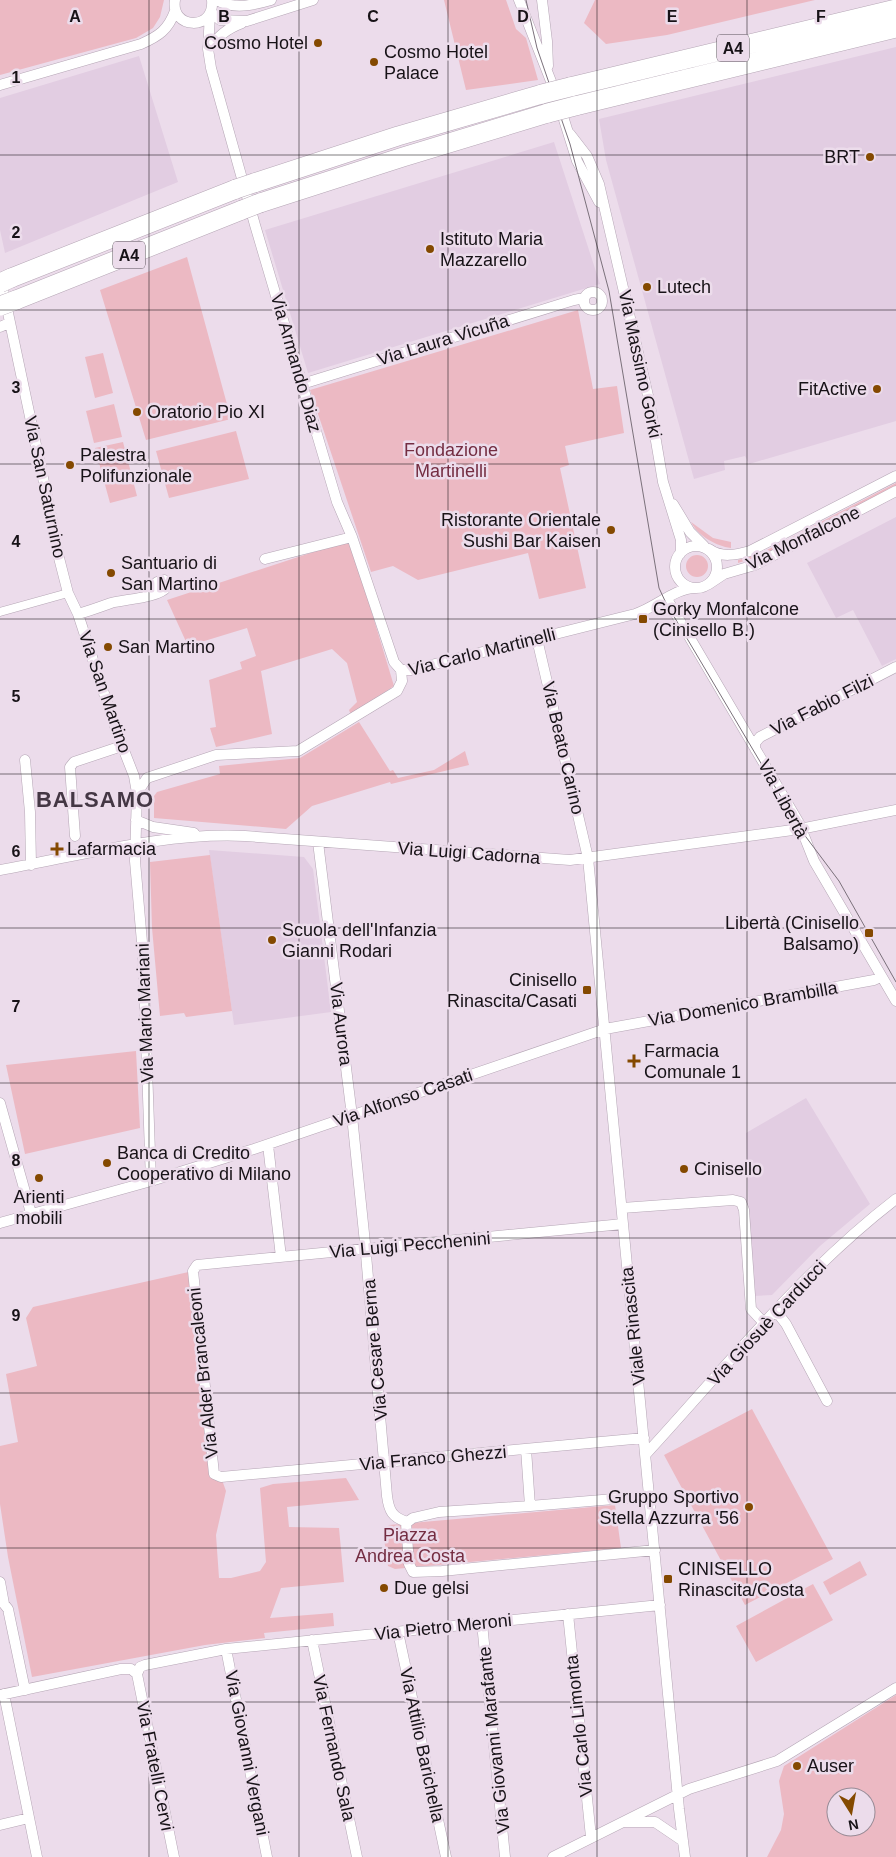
<svg xmlns="http://www.w3.org/2000/svg" width="896" height="1857" font-family="Helvetica,sans-serif">
<rect width="100%" height="100%" fill="#ecdceb"/>
<path fill="#e2cde2" d="M896,47V421L749,464L745,456L724,461L725,470L694,479L606,160L599,119Z
M139,56L178,182L5,253L0,230V98Z
M554,142L600,284L308,373L265,230Z
M896,517V659L882,666L853,610L836,618L807,563Z
M209,850L304,857L313,869L331,1012L234,1025Z
M806,1098L870,1204L820,1246L772,1295L752,1296L746,1133Z"/>
<path fill="#ecb9c3" fill-rule="evenodd" d="M0,0H164L160,17L153,28L136,38L0,75Z
M444,0H506L516,29L526,38L538,80L466,90Z
M595,0H815L667,35L606,44L584,23Z
M187,257L231,419L146,440L100,290Z
M578,310L593,389L617,386L624,433L565,446L569,465L560,468L586,588L539,599L528,553L418,580L393,566L371,572L310,390Z
M103,353L113,393L95,398L85,357Z
M114,404L122,437L94,443L86,411Z
M236,431L249,479L169,498L156,451Z
M123,442L137,496L110,503L95,448Z
M896,483V487L763,555L738,563V560L759,554Z
M691,522L713,538L731,542V548C716,546 698,536 691,522Z
M350,540L394,686L351,715L349,710L357,702L347,663L332,649L261,671L272,734L216,747L210,728L216,727L209,680L242,669L240,662L256,656L247,628L188,646L167,600Z
M686 566a11 11 0 1 1 22 0a11 11 0 1 1-22 0Z
M359,722L390,771L393,770L398,778L434,770L465,751L469,765L391,784L390,782L312,806L286,829L154,818V796L157,792L220,774L219,766L300,758Z
M210,855L232,1011L186,1017L184,1013L160,1016L152,928L150,862Z
M136,1051L140,1128L25,1154L6,1065Z
M193,1271L218,1469L226,1491L216,1535L219,1578H231L260,1571L266,1562L260,1488L273,1484L346,1478L359,1500L287,1507L289,1527L339,1528L344,1582L281,1588L270,1618L333,1613L334,1626L264,1633L265,1638L205,1645L32,1677L8,1557L0,1504V1446L18,1442L6,1374L37,1366L26,1318L33,1307Z
M752,1409L833,1559L745,1605L664,1455Z
M615,1505L621,1548L395,1569L388,1566L383,1532L389,1525Z
M860,1561L867,1575L830,1595L823,1582Z
M813,1584L833,1620L756,1662L736,1626Z
M896,1695V1857H767L781,1830L784,1814L779,1781L784,1766ZM836,1797H866V1827H836Z"/>
<g fill="none" stroke-linecap="round" stroke-linejoin="round">
<g stroke="#b5a6b5" stroke-width="9">
<path id="pedestrian" d="M0,612L68,593"/>
</g>
<g stroke="#b5a6b5" stroke-width="11">
<path id="minor" d="M175,0C170,29 215,32 212,0
M217,0C233,10 254,5 271,0
M519,0L556,94
M542,0L547,41L548,66
M211,12L220,20L247,21L313,0
M210,14L208,49L211,68L255,225L337,502L352,537L394,662L401,670
M208,49C219,36 226,29 242,23
M0,85L141,44C159,36 168,30 175,11
M560,107L577,161L599,202
M570,134L587,156L599,184L649,400L663,482L681,540V550L680,554
M1,280L53,525L57,550L68,593L78,614L116,730L134,776L137,793L135,861L143,954L151,1181
M584 301a9 9 0 1 1 18 0a9 9 0 1 1-18 0Z
M0,327L9,323
M302,384L574,300L584,298
M673,504L690,532L704,546
M675 567a21 21 0 1 1 42 0a21 21 0 1 1-42 0Z
M709,549C721,558 736,555 750,551L896,476
M265,559L352,537
M709,584L724,574L755,565L896,491
M667,599L799,823L814,861L896,1001
M78,614C89,611 100,607 111,603C126,599 158,598 167,587L164,580L157,582L146,596
M537,639L588,858L679,1809L685,1857
M401,670H411L635,614C655,608 675,588 695,588
M755,749V743L760,737L896,667
M25,760L30,812L31,865
M137,793L147,778L216,755L298,751L397,691L402,681L401,670
M136,820L153,827L194,833
M75,836L70,767L74,762L122,746
M318,842L352,1116L365,1243L387,1496C389,1511 392,1517 407,1522
M0,870C79,856 166,832 245,836L570,860L800,829L896,810
M0,1103L31,1213
M268,1145L281,1257
M622,1208L733,1200L741,1202L744,1210L751,1309L764,1323
M0,1223L151,1181L254,1149L605,1029L874,980L881,977
M623,1224L197,1265L193,1271L214,1474L221,1477L644,1438
M776,1311L786,1324L827,1401
M526,1449L530,1506
M646,1454C726,1367 801,1272 896,1199
M650,1496L530,1506L439,1512L413,1518L406,1523L409,1564L413,1572L442,1571L655,1550
M0,1582L4,1604L8,1609L25,1690
M568,1614L591,1837
M482,1623L505,1857
M398,1632L446,1857
M312,1640L357,1857
M226,1649L267,1857
M137,1674L140,1667L145,1665L226,1649L660,1605
M137,1674L174,1857
M4,1694L37,1857
M0,1695L121,1669H131L137,1674
M624,1822H655L683,1841
M0,1825L29,1818
M553,1857L689,1789L777,1761L896,1688"/>
</g>
<g stroke="#b5a6b5" stroke-width="20">
<path id="motorway" d="M570,87L896,9
M575,106L896,28
M254,183L398,136L542,94
M260,203L403,157L548,113
M11,278L236,189
M16,300L242,210"/>
</g>
<use href="#pedestrian" stroke="#fff" stroke-width="8"/>
<use href="#minor" stroke="#fff" stroke-width="10"/>
<use href="#motorway" stroke="#fff" stroke-width="19"/>
<path stroke="#7a707a" stroke-width="1" d="M526,0L537,48L570,144L609,291L659,588L666,603L800,829L839,881L896,982"/>
<g stroke="#b5a6b5" stroke-width="20" stroke-linecap="butt">
<path id="motorway-bridge" d="M542,94L570,87
M548,113L575,106
M236,189L254,183
M242,210L260,203
M0,283L11,278
M0,306L16,300"/>
</g>
<use href="#motorway-bridge" stroke="#fff" stroke-width="19"/>
</g>
<path fill="none" stroke="#171217" stroke-width="1" stroke-opacity="0.55" d="M149,0V1857M299,0V1857M448,0V1857M597,0V1857M747,0V1857M0,155H896M0,310H896M0,464H896M0,619H896M0,774H896M0,928H896M0,1083H896M0,1238H896M0,1393H896M0,1548H896M0,1702H896"/>
<g fill="#844900" stroke="#ecdceb" stroke-width="2">
<circle cx="318" cy="43" r="5"/>
<circle cx="374" cy="62" r="5"/>
<circle cx="870" cy="157" r="5"/>
<circle cx="430" cy="249" r="5"/>
<circle cx="647" cy="287" r="5"/>
<circle cx="877" cy="389" r="5"/>
<circle cx="137" cy="412" r="5"/>
<circle cx="70" cy="465" r="5"/>
<circle cx="611" cy="530" r="5"/>
<circle cx="111" cy="573" r="5"/>
<rect x="638" y="614" width="10" height="10" rx="2.5"/>
<circle cx="108" cy="647" r="5"/>
<path d="M54.5 841.5h5v5h5v5h-5v5h-5v-5h-5v-5h5z"/>
<rect x="864" y="928" width="10" height="10" rx="2.5"/>
<circle cx="272" cy="940" r="5"/>
<rect x="582" y="985" width="10" height="10" rx="2.5"/>
<path d="M631.5 1053.5h5v5h5v5h-5v5h-5v-5h-5v-5h5z"/>
<circle cx="107" cy="1163" r="5"/>
<circle cx="684" cy="1169" r="5"/>
<circle cx="39" cy="1178" r="5"/>
<circle cx="749" cy="1507" r="5"/>
<rect x="663" y="1574" width="10" height="10" rx="2.5"/>
<circle cx="384" cy="1588" r="5"/>
<circle cx="797" cy="1766" r="5"/>
</g>
<g text-anchor="middle" dominant-baseline="central" stroke-width="5" stroke-linejoin="round" paint-order="stroke">
<g fill="#ecdceb" stroke="#574f57" stroke-width="1">
<rect x="717" y="34.5" width="32" height="27" rx="4"/>
<rect x="113" y="241.5" width="32" height="27" rx="4"/>
</g>
<g font-size="16" font-weight="bold" fill="#171217">
<text x="733" y="48">A4</text>
<text x="129" y="255">A4</text>
</g>
<g font-size="18" fill="#171217" stroke="#ecdceb" text-anchor="start">
<text x="308" y="43" text-anchor="end">Cosmo Hotel</text>
<text x="384" y="52">Cosmo Hotel<tspan x="384" dy="21">Palace</tspan></text>
<text x="860" y="157" text-anchor="end">BRT</text>
<text x="440" y="239">Istituto Maria<tspan x="440" dy="21">Mazzarello</tspan></text>
<text x="657" y="287">Lutech</text>
<text x="867" y="389" text-anchor="end">FitActive</text>
<text x="147" y="412">Oratorio Pio XI</text>
<text x="80" y="455">Palestra<tspan x="80" dy="21">Polifunzionale</tspan></text>
<text x="601" y="520" text-anchor="end">Ristorante Orientale<tspan x="601" dy="21">Sushi Bar Kaisen</tspan></text>
<text x="121" y="563">Santuario di<tspan x="121" dy="21">San Martino</tspan></text>
<text x="653" y="609">Gorky Monfalcone<tspan x="653" dy="21">(Cinisello B.)</tspan></text>
<text x="118" y="647">San Martino</text>
<text x="67" y="849">Lafarmacia</text>
<text x="859" y="923" text-anchor="end">Libertà (Cinisello<tspan x="859" dy="21">Balsamo)</tspan></text>
<text x="282" y="930">Scuola dell'Infanzia<tspan x="282" dy="21">Gianni Rodari</tspan></text>
<text x="577" y="980" text-anchor="end">Cinisello<tspan x="577" dy="21">Rinascita/Casati</tspan></text>
<text x="644" y="1051">Farmacia<tspan x="644" dy="21">Comunale 1</tspan></text>
<text x="117" y="1153">Banca di Credito<tspan x="117" dy="21">Cooperativo di Milano</tspan></text>
<text x="694" y="1169">Cinisello</text>
<text x="39" y="1197" text-anchor="middle">Arienti<tspan x="39" dy="21">mobili</tspan></text>
<text x="739" y="1497" text-anchor="end">Gruppo Sportivo<tspan x="739" dy="21">Stella Azzurra '56</tspan></text>
<text x="678" y="1569">CINISELLO<tspan x="678" dy="21">Rinascita/Costa</tspan></text>
<text x="394" y="1588">Due gelsi</text>
<text x="807" y="1766">Auser</text>
</g>
<g font-size="18" fill="#171217" stroke="#ecdceb">
<text transform="translate(443 340) rotate(-17)">Via Laura Vicuña</text>
<text transform="translate(296 363) rotate(74)">Via Armando Diaz</text>
<text transform="translate(640 364) rotate(78)">Via Massimo Gorki</text>
<text transform="translate(45 487) rotate(78)">Via San Saturnino</text>
<text transform="translate(803 538) rotate(-26)">Via Monfalcone</text>
<text transform="translate(482 652) rotate(-14)">Via Carlo Martinelli</text>
<text transform="translate(105 692) rotate(71)">Via San Martino</text>
<text transform="translate(822 705) rotate(-27)">Via Fabio Filzi</text>
<text transform="translate(563 748) rotate(77)">Via Beato Carino</text>
<text transform="translate(783 799) rotate(62)">Via Libertà</text>
<text transform="translate(469 853) rotate(4)">Via Luigi Cadorna</text>
<text transform="translate(743 1004) rotate(-10)">Via Domenico Brambilla</text>
<text transform="translate(145 1013) rotate(-92)">Via Mario Mariani</text>
<text transform="translate(341 1024) rotate(83)">Via Aurora</text>
<text transform="translate(403 1098) rotate(-19)">Via Alfonso Casati</text>
<text transform="translate(410 1245) rotate(-5)">Via Luigi Pecchenini</text>
<text transform="translate(767 1323) rotate(-47)">Via Giosuè Carducci</text>
<text transform="translate(633 1326) rotate(-96)">Viale Rinascita</text>
<text transform="translate(375 1350) rotate(-95)">Via Cesare Berna</text>
<text transform="translate(203 1373) rotate(-96)">Via Alder Brancaleoni</text>
<text transform="translate(433 1458) rotate(-5)">Via Franco Ghezzi</text>
<text transform="translate(443 1627) rotate(-6)">Via Pietro Meroni</text>
<text transform="translate(579 1726) rotate(-96)">Via Carlo Limonta</text>
<text transform="translate(494 1740) rotate(-96)">Via Giovanni Marafante</text>
<text transform="translate(422 1745) rotate(78)">Via Attilio Barichella</text>
<text transform="translate(334 1748) rotate(78)">Via Fernando Sala</text>
<text transform="translate(247 1753) rotate(79)">Via Giovanni Vergani</text>
<text transform="translate(155 1766) rotate(79)">Via Fratelli Cervi</text>
</g>
<g font-size="18" fill="#742d42" stroke="#ecdceb">
<text x="451" y="450">Fondazione<tspan x="451" dy="21">Martinelli</tspan></text>
<text x="410" y="1535">Piazza<tspan x="410" dy="21">Andrea Costa</tspan></text>
</g>
<g font-size="22" font-weight="bold" letter-spacing="1" fill="#443744" stroke="#ecdceb">
<text x="95" y="799">BALSAMO</text>
</g>
</g>
<g font-size="16" text-anchor="middle" font-weight="bold" fill="#171217" stroke="#ecdceb" stroke-width="5" stroke-linejoin="round" paint-order="stroke">
<text x="75" y="22">A</text>
<text x="224" y="22">B</text>
<text x="373" y="22">C</text>
<text x="523" y="22">D</text>
<text x="672" y="22">E</text>
<text x="821" y="22">F</text>
<text x="16" y="83">1</text>
<text x="16" y="238">2</text>
<text x="16" y="393">3</text>
<text x="16" y="547">4</text>
<text x="16" y="702">5</text>
<text x="16" y="857">6</text>
<text x="16" y="1012">7</text>
<text x="16" y="1166">8</text>
<text x="16" y="1321">9</text>
</g>
<g transform="translate(851 1812) rotate(169)"><circle r="24" fill="#ecdceb" stroke="#978b96"/>
<path d="M0-4L9 19L0 12L-9 19Z" fill="#844900"/>
<text y="-8" font-size="14" font-weight="bold" text-anchor="middle" fill="#171217">N</text>
</g>
</svg>
